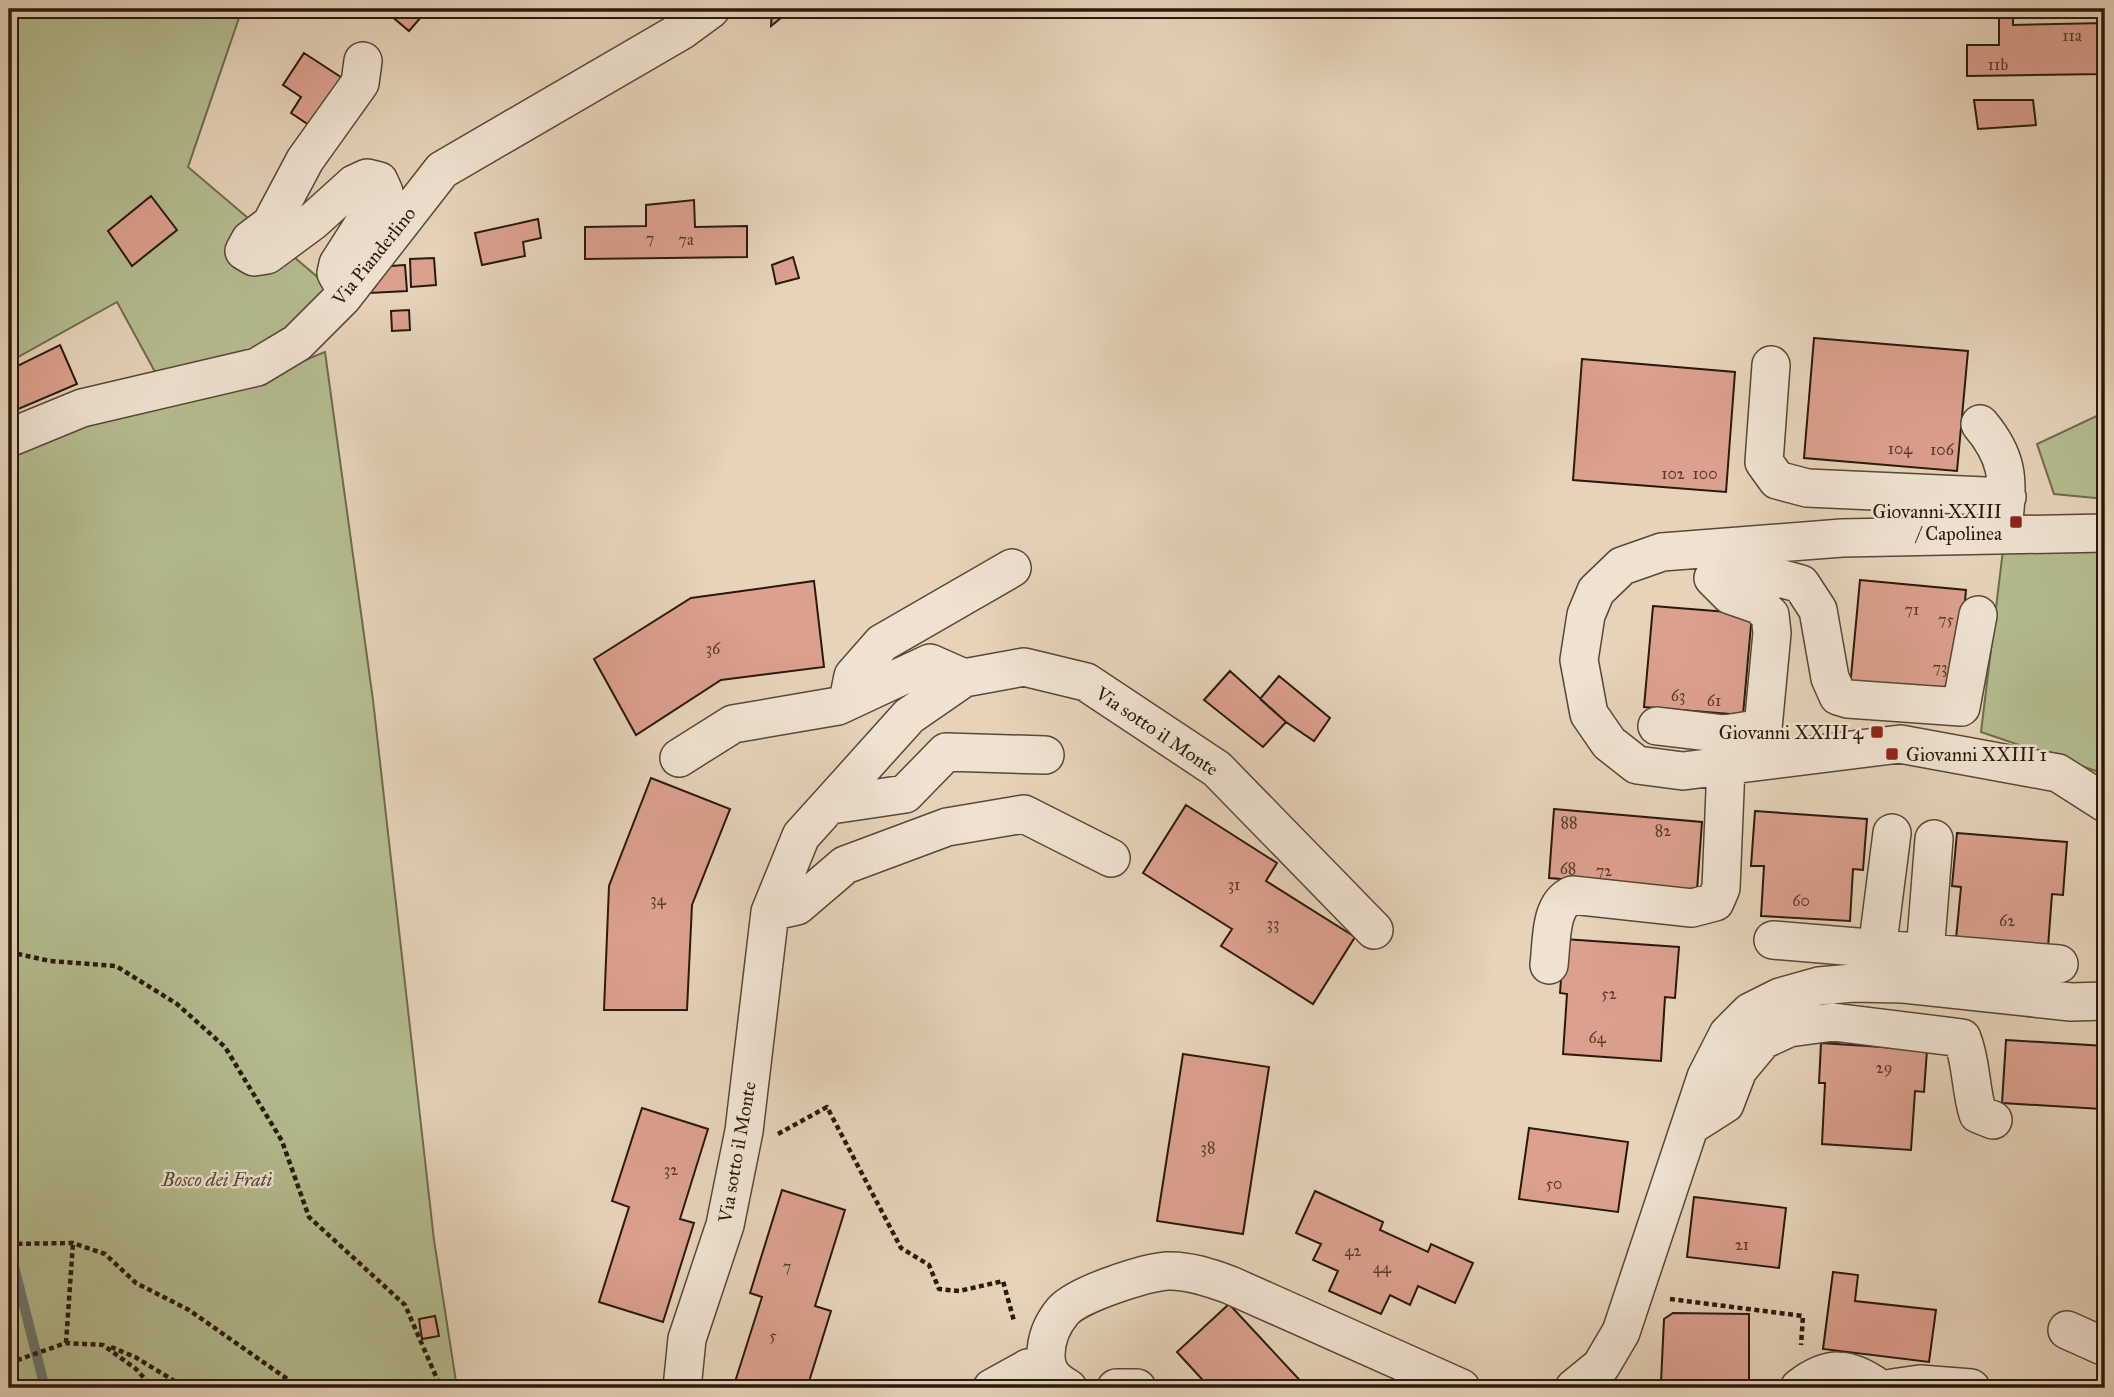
<svg xmlns="http://www.w3.org/2000/svg" width="2114" height="1397" font-family="'IM FELL Great Primer',serif">
<rect width="100%" height="100%" fill="#e6d3b9"/>
<filter id="stains"><feTurbulence type="fractalNoise" baseFrequency=".00286" numOctaves="4"/><feColorMatrix values="0 0 0 0 .2 0 0 0 0 .09 0 0 0 0 .02 0 0 0 .5 -.17"/></filter>
<radialGradient id="worn" r=".72"><stop offset=".6" stop-color="#630" stop-opacity="0"/><stop offset="1" stop-color="#630" stop-opacity=".3"/></radialGradient>
<path fill="#b4bc8f" stroke="#6e6b4d" stroke-width="2" d="M9,9H242L188,167L334,291L277,339L226,360L160,381L117,302L9,362Z
M325,352L373,700L434,1240L457,1388H9V453L87,417L263,377Z
M2105,412V499L2054,494L2037,444Z
M2003,550H2105V774L1981,732Z"/>
<g fill="none" stroke-linecap="round" stroke-linejoin="round">
<path stroke="#6c7872" stroke-width="10" d="M9,1247L45,1388"/>
</g>
<path fill="#dca08e" stroke="#291a0b" stroke-width="2" d="M383,9H428L409,31Z
M772,9H792L771,26Z
M1999,9H2013V25L2105,23V74L1967,76V45H1999Z
M304,53L350,83L318,131L291,113L301,97L283,85Z
M1974,100H2033L2036,125L1978,129Z
M151,196L177,230L132,266L108,231Z
M694,200L695,227L747,226V257L585,259V227L646,226V205Z
M538,219L541,238L523,242L525,256L482,265L475,233Z
M793,257L799,278L776,284L772,265Z
M434,258L436,285L411,287L410,259Z
M405,265L407,291L370,293L390,266Z
M409,310L410,330L392,331L391,311Z
M1814,338L1968,351L1957,471L1804,458Z
M60,345L77,384L9,413V370Z
M1582,359L1735,372L1726,492L1573,480Z
M1860,580L1966,590L1956,696L1850,687Z
M814,581L824,667L721,680L636,735L594,659L691,598Z
M1653,606L1752,614L1743,715L1644,707Z
M1230,671L1286,722L1263,747L1204,700Z
M1279,676L1330,718L1314,741L1286,722L1260,699Z
M651,778L730,809L692,905L687,1010H604L609,886Z
M1186,805L1277,863L1266,881L1355,937L1313,1004L1221,946L1232,929L1143,873Z
M1554,809L1702,822L1697,890L1549,878Z
M1755,811L1867,819L1863,870L1853,869L1850,921L1761,916L1764,866H1751Z
M1957,833L2067,842L2063,895L2052,894L2048,947L1956,939L1961,887L1952,886Z
M1564,939L1679,947L1675,998L1665,997L1661,1061L1563,1054L1567,994L1560,993Z
M2006,1040L2105,1046L2101,1109L2002,1103Z
M1821,1043L1927,1050L1924,1092L1915,1091L1911,1150L1822,1144L1825,1083H1819Z
M1183,1054L1269,1067L1243,1234L1157,1221Z
M642,1108L708,1129L680,1219L694,1223L663,1322L599,1302L629,1207L612,1201Z
M1529,1128L1628,1142L1618,1212L1519,1199Z
M782,1190L845,1210L815,1306L831,1311L807,1388H744L734,1385L762,1297L750,1293Z
M1315,1191L1383,1222L1380,1230L1428,1252L1431,1244L1473,1263L1455,1303L1418,1286L1410,1305L1390,1295L1381,1314L1329,1291L1338,1271L1313,1260L1321,1244L1296,1233Z
M1694,1197L1786,1208L1779,1268L1687,1257Z
M1833,1272L1858,1275L1855,1301L1936,1310L1929,1362L1823,1349Z
M1229,1304L1307,1388H1210L1177,1352Z
M1673,1313L1749,1314V1388H1656L1661,1382L1664,1319Z
M435,1316L439,1336L422,1339L419,1319Z"/>
<g fill="none" stroke-linecap="round" stroke-linejoin="round">
<g stroke="#584836" stroke-width="40">
<path id="minor" d="M353,284L340,280L336,273L338,264L384,192L379,181L367,178L354,184L313,221L267,255L254,257L244,251L250,240L271,224L305,160L360,83L363,61
M1771,365L1764,462L1777,480L1807,488L2007,497
M1980,424C2007,456 2009,478 2004,519
M9,438L82,408L257,367L297,343L343,297L442,170L681,31L711,9
M2105,533L1842,538L1662,552L1622,566L1596,591L1586,615L1579,660L1589,714L1609,743L1637,765L1683,771L1900,744L2058,773L2105,803
M1717,580L1783,579L1801,584L1818,610L1830,678L1838,696L1848,699L1961,707L1978,615
M848,701L853,676L882,643L1012,568
M1657,726L1725,734L1763,728L1772,633L1770,615L1759,605L1730,595L1713,578
M679,758L733,724L838,706L930,663L964,678
M831,805L905,794L946,752L1045,755
M770,912L797,906L845,865L947,827L1024,814L1111,858
M1773,940L2059,964
M1877,950L1892,833
M1925,953L1934,839
M1549,965C1552,942 1549,905 1572,895L1692,908L1715,902L1721,888L1726,766
M1692,1125L1725,1104L1738,1070L1763,1040L1789,1028L1833,1022L1962,1038C1972,1063 1970,1089 1978,1114L1993,1120
M2067,1330L2105,1347
M682,1388L687,1339L725,1225L744,1131L770,912L801,836L909,716L964,678L1024,667L1086,682L1217,769L1374,930
M992,1388L1028,1368L1046,1366
M1068,1388C1054,1380 1046,1372 1046,1355C1046,1338 1052,1324 1063,1311C1078,1294 1144,1273 1167,1271C1188,1270 1211,1278 1230,1285L1461,1388
M1116,1388H1137
M1574,1388L1601,1366L1621,1332L1706,1077L1728,1034L1750,1012L1780,997L1819,986L1853,983L1904,984L2071,1002L2105,1001
M1799,1388C1828,1365 1849,1366 1879,1388
M1892,1388L1920,1384L1971,1388"/>
</g>
<path stroke="#291a0b" stroke-width="4.5" stroke-dasharray="5 3.5" stroke-linecap="butt" d="M9,952L50,961L116,966L177,1004L225,1047L282,1141L309,1217L405,1305L441,1388
M778,1134L827,1107L901,1248L929,1265L939,1289L959,1291L1003,1281L1014,1321
M9,1244L73,1243L105,1254L136,1283L189,1310L300,1388
M1670,1299L1803,1316L1801,1345
M66,1343L73,1243
M111,1347L135,1357L186,1388
M9,1363L66,1343L103,1345L136,1369L153,1388"/>
<use href="#minor" stroke="#efe2d2" stroke-width="37"/>
</g>
<g fill="#8f2418" stroke="#efe2d2" stroke-width="2.5">
<rect x="2009" y="515" width="14" height="14" rx="3.5"/>
<rect x="1870" y="725" width="14" height="14" rx="3.5"/>
<rect x="1885" y="747" width="14" height="14" rx="3.5"/>
</g>
<g text-anchor="middle" dominant-baseline="central" stroke-width="5" stroke-linejoin="round" paint-order="stroke">
<g font-size="16" fill="#563c2c">
<text x="2072" y="35">11a</text>
<text x="1998" y="64">11b</text>
<text x="650" y="238">7</text>
<text x="686" y="239">7a</text>
<text x="1900" y="448">104</text>
<text x="1942" y="449">106</text>
<text x="1673" y="473">102</text>
<text x="1705" y="473">100</text>
<text x="1912" y="609">71</text>
<text x="1946" y="619">75</text>
<text x="713" y="648">36</text>
<text x="1940" y="667">73</text>
<text x="1678" y="695">63</text>
<text x="1714" y="700">61</text>
<text x="1569" y="822">88</text>
<text x="1663" y="830">82</text>
<text x="1568" y="868">68</text>
<text x="1604" y="870">72</text>
<text x="1234" y="884">31</text>
<text x="658" y="899">34</text>
<text x="1801" y="900">60</text>
<text x="2007" y="920">62</text>
<text x="1273" y="923">33</text>
<text x="1609" y="993">52</text>
<text x="1597" y="1037">64</text>
<text x="1884" y="1067">29</text>
<text x="1208" y="1147">38</text>
<text x="671" y="1169">32</text>
<text x="1554" y="1183">50</text>
<text x="1742" y="1244">21</text>
<text x="1353" y="1250">42</text>
<text x="787" y="1266">7</text>
<text x="1382" y="1267">44</text>
<text x="773" y="1335">5</text>
</g>
<g font-size="19" fill="#291a0b" stroke="#efe2d2">
<text transform="translate(374 256) rotate(-51)">Via Pianderlino</text>
<text transform="translate(1157 731) rotate(34)">Via sotto il Monte</text>
<text transform="translate(737 1152) rotate(-80)">Via sotto il Monte</text>
</g>
<g font-size="19" fill="#291a0b" stroke="#efe2d2" text-anchor="end">
<text x="2002" y="511">Giovanni XXIII<tspan x="2002" dy="22">/ Capolinea</tspan></text>
<text x="1863" y="732">Giovanni XXIII 4</text>
<text x="1906" y="754" text-anchor="start">Giovanni XXIII 1</text>
</g>
<g font-size="19" font-style="italic" fill="#534b33" stroke="#efe2d2">
<text x="217" y="1179">Bosco dei Frati</text>
</g>
</g>
<rect width="2114" height="1397" fill="none" stroke="#e6d3b9" stroke-width="35"/>
<rect x="10" y="10" width="2093" height="1376" fill="none" stroke="#291a0b" stroke-width="3.5"/>
<rect x="18" y="18" width="2079" height="1362" fill="none" stroke="#291a0b" stroke-width="2"/>
<rect width="100%" height="100%" filter="url(#stains)"/>
<rect width="100%" height="100%" fill="url(#worn)"/>
</svg>
